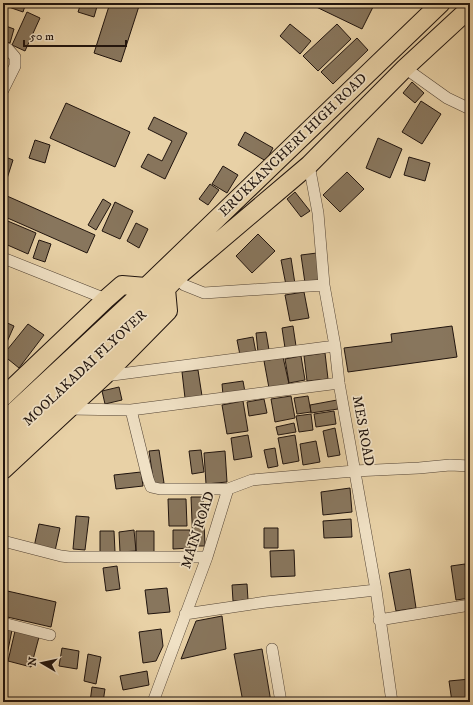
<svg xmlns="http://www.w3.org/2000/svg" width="473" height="705" font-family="'IM FELL DW Pica',serif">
<rect width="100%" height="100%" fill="#e8d1a6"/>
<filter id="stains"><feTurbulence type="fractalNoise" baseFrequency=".005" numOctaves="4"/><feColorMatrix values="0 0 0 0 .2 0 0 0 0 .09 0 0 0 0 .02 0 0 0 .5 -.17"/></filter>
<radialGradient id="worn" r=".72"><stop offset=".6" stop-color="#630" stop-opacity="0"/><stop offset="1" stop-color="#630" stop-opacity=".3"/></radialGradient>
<path fill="#88765d" stroke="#20140e" d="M3,3H26L23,12L3,5Z
M81,3H98L94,17L78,12Z
M110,3H140L121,62L94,53Z
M308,3H375L362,29Z
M27,12L40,18L25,51L12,45Z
M290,24L311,41L300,54L280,36Z
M337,24L351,39L318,71L303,56Z
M3,25L14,29L10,43L3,41Z
M357,38L368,50L333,84L321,72Z
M412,82L424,93L415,103L403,93Z
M421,101L441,114L422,144L402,132Z
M66,103L130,132L115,167L50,138Z
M154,117L187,133L165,179L141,167L148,154L162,161L172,141L148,129Z
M245,132L273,148L266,161L238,145Z
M378,138L402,149L390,178L366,168Z
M35,140L50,145L45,163L29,158Z
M3,156L13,160L3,191Z
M409,157L430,163L425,181L404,175Z
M223,166L238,175L227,193L212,184Z
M347,172L364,189L340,212L323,195Z
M210,184L219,190L208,205L199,199Z
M295,192L310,211L301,217L287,199Z
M7,196L95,235L87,253L3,216V205Z
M103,199L111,204L96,230L88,225Z
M115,202L133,211L120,239L102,231Z
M3,219L36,233L28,254L3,243Z
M136,223L148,229L139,248L127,241Z
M258,234L275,251L252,273L236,256Z
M39,240L51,244L45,262L33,258Z
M317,253L321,280L305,283L301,255Z
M291,258L295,284L286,285L281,260Z
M304,292L309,318L290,321L285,295Z
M3,321L14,326L3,351Z
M28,324L44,335L19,368L3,355Z
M293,326L296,346L285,348L282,328Z
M452,326L457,357L348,372L344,348L392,342L391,334Z
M266,332L269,350L258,352L256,333Z
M253,337L256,353L240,355L237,340Z
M325,353L328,379L307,381L304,356Z
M301,356L305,380L289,383L285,359Z
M283,357L289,384L269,388L264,361Z
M198,370L202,396L185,398L182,372Z
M243,381L245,392L223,395L222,384Z
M119,387L122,400L105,404L102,391Z
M291,396L295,418L275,422L271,399Z
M308,396L311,412L297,414L294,398Z
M264,399L267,413L249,416L247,402Z
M337,400L338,409L311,413L310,405Z
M243,401L248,431L227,434L222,405Z
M334,411L336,424L316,427L314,414Z
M311,414L313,430L299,432L296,416Z
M294,423L296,432L278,435L276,427Z
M335,428L340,455L328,457L323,431Z
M248,435L252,457L234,460L231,438Z
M295,435L299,461L283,464L278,438Z
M316,441L320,462L303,465L300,444Z
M275,448L278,466L268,468L264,450Z
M159,450L164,483L154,485L149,451Z
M201,450L204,472L192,474L189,451Z
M225,451L227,482L206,484L204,453Z
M141,472L143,486L116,489L114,475Z
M350,488L352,512L323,515L321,492Z
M191,497H203L205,546H193Z
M168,499H186L187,526H169Z
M76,516L89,517L85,550L73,549Z
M351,519L352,537L324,538L323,521Z
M39,524L60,528L55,551L34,547Z
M264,528H278V548H264Z
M134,530L136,551L120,552L119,532Z
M173,530H190V548L173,549Z
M100,531H114L115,552H100Z
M136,531H154V553L136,552Z
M294,550L295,576L271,577L270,551Z
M465,564L470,598L456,600L451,566Z
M117,566L120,589L106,591L103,568Z
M410,569L416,608L396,611L389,573Z
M247,584L248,600L233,601L232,585Z
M167,588L170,612L148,614L145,590Z
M3,590L56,602L51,627L3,616Z
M222,616L226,649L181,659L196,621Z
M3,628L12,630L5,665L3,664Z
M161,629L163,646L156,661L143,663L139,632Z
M15,631L39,637L31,667L8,661Z
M62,648L79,651L77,669L59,666Z
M262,649L271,702H243L234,654Z
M88,654L101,657L96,684L84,681Z
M147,671L149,685L123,690L120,676Z
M470,679V702H452L449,681Z
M92,687L105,689L103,702H90Z"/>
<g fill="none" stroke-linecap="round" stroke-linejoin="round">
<g stroke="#524334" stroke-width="12">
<path id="minor" d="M3,47L8,49L15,57V66L3,90
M405,68L447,98L470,109
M309,165L318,213L324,285L335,346L339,383L376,590L392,702
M3,258L106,299
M177,277L184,285L204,293L324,285
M105,376L335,346
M68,409L131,410L339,383
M131,410L148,479L151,487L160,489H228
M3,541L61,556L69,557H207
M185,614L266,602L376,590
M379,620L470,605
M3,623L50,635
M272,649L281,702
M153,702L207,557L228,489L252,480L354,471L419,468L450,465L470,466"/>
</g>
<g stroke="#20140e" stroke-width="20">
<path id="primary" d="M3,397L106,299L122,285L146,287
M3,422L133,301L146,287L441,3
M3,446L90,365L147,309L177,277L309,165L405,68L470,8
M3,470L104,376L168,311L166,289"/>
</g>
<use href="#minor" stroke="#f0e1c5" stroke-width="11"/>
<use href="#primary" stroke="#e8d1a6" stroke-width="18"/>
</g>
<g text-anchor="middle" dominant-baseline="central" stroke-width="3.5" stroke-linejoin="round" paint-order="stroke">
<g font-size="14" fill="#20140e" stroke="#f0e1c5">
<text transform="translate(293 145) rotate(-44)">ERUKKANCHERI HIGH ROAD</text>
<text transform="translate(85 368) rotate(-43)">MOOLAKADAI FLYOVER</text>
<text transform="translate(363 431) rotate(80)">MES ROAD</text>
<text transform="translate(198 530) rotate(-72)">MAIN ROAD</text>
</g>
</g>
<rect width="473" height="705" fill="none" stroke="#e8d1a6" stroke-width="16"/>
<rect x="4" y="4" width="465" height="697" fill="none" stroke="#20140e" stroke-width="2"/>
<rect x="8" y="8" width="457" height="689" fill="none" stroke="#20140e"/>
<g transform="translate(42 663) rotate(279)" stroke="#f0e1c5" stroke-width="3" paint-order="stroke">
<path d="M0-3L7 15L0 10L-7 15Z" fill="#20140e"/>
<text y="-6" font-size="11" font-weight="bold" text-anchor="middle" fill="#20140e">N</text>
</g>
<path d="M24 40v6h102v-6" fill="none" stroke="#20140e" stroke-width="2"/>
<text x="30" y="40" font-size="12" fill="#20140e" stroke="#f0e1c5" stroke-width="3" paint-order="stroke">50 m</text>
<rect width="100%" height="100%" filter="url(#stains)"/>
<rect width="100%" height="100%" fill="url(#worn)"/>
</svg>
